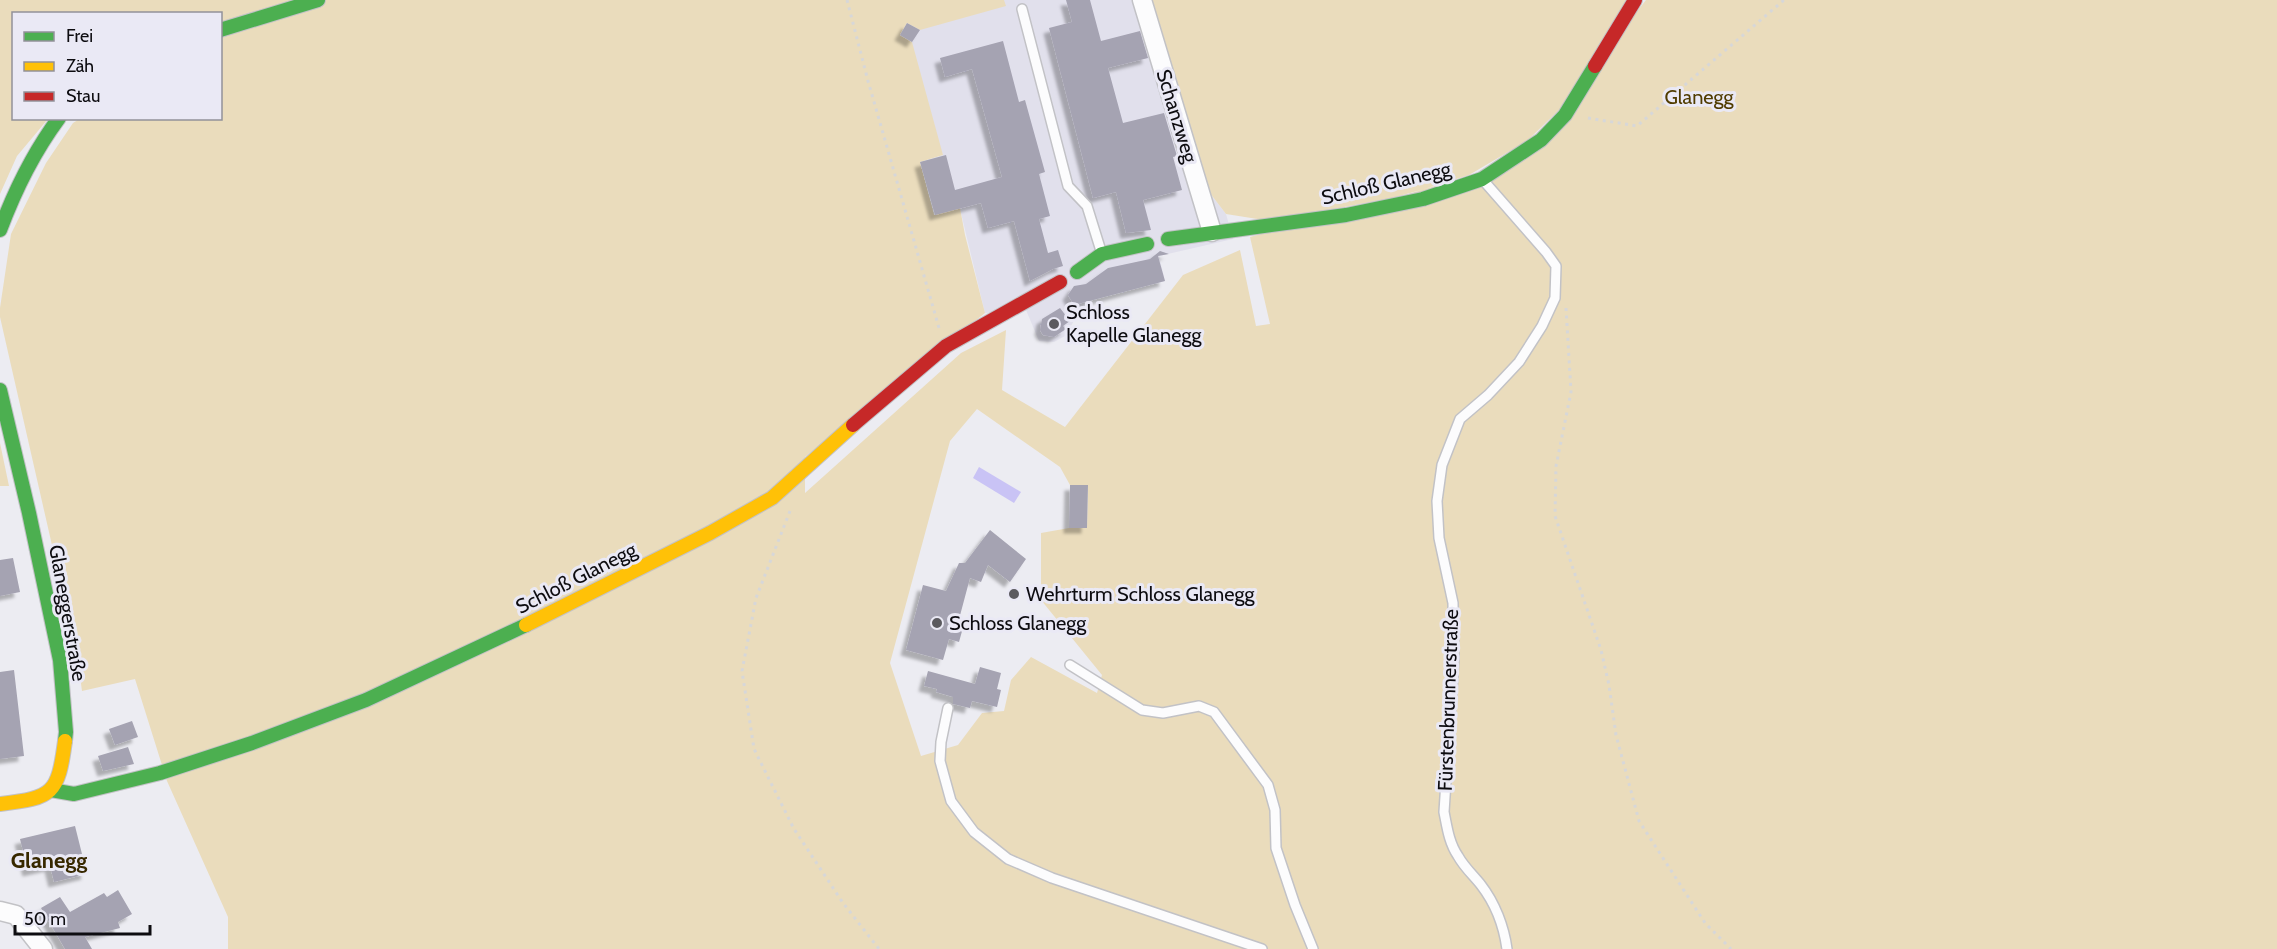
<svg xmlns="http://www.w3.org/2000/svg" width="2277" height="949" font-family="Cabin,sans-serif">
<defs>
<filter id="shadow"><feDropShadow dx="-5.5" dy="5.5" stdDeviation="1.5" flood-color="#0004"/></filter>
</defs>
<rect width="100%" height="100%" fill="#ececf2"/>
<path fill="#e1e0ec" d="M901,0H1152L1203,184L1226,214L1233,239L1159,256L1165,281L1085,302L1065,336L1054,342L1039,341L1026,310L985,313L960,209L935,215L920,162L943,155L900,35L907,23Z"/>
<path fill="#eadcbc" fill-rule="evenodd" d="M0,0H1004L1006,6L920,30L907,23L900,35L912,42L943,155L920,162L934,215L960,208L965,235L985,313L805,457V493L961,353L1006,330L1002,390L1065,427L1183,275L1240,250L1256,326L1270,324L1250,237L1519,163L1646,0H2277V949H228V917L167,781L135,679L82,691L77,655L0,317V308L11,234L46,163L73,123L81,118H220V14H14V118L48,119L17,156L0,194ZM977,409L1060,467L1070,485H1088L1087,528H1069L1041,533V600L1102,675L1097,693L1031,657L1011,680L1004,711L982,713L958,745L921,756L890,663L950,441Z
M1152,0H1629L1562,107L1527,141L1469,175L1402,196L1270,221L1226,214L1203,184Z
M0,443L9,486H0Z"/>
<path fill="#c9c3f5" d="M979,467L1021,492L1014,503L973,478Z"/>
<path fill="#a5a3b2" filter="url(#shadow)" d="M1066,0H1090L1101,41L1140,31L1148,58L1108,68L1123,123L1164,113L1177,156L1173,157L1182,190L1143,200L1151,230L1126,233L1116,192L1093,198L1049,28L1072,22Z
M907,23L920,30L912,42L900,35Z
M1003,41L1019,102L1025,100L1045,172L1039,174L1050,216L1039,219L1048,253L1058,250L1063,266L1053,269L1030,281L1014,221L988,228L981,203L935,215L920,162L946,155L955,190L1002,177L972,69L945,77L940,58Z
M1160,251L1169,254L1158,256L1165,281L1074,305L1068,295L1074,286L1086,284L1108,268L1150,259Z
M1060,308L1070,321L1063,326L1066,329L1054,337L1043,335L1040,330L1042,319Z
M1070,485H1088L1087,528H1069Z
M990,530L1026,559L1010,582L988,565L981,582L970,578L958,623L964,624L959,642L949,639L943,660L906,650L923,585L946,591L959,563H965Z
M13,558L20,592L0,596V560Z
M980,667L1001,673L997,689L1001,690L997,707L972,701L970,708L953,704V697L936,692L937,689L924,686L928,671L975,684Z
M14,670L24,756L0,759V672Z
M132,721L138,737L115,745L109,729Z
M128,747L134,764L103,771L98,756Z
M75,826L87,874L54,882L50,866L28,871L20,839Z
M118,890L132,914L118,922L120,928L85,937L92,949H65L41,908L60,897L70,912L104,893L107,897Z"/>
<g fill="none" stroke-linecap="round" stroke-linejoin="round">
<g stroke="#c2c2c6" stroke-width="12">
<path id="lane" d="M1022,9L1068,186L1087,206L1101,251
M1483,180L1546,252L1556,266L1555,298L1542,326L1519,362L1488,395L1460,419L1442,465L1437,501L1439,538L1453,603L1454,658L1444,812C1447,827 1449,843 1458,856C1464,867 1473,875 1481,885C1495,903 1504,927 1507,949
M1070,665L1142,710L1163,713L1199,706L1214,712L1268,785L1275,810L1276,848L1295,905L1313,949
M948,708L941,742L940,761L951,801L974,832L1008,859L1052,878L1262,949"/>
</g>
<g stroke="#c2c2c6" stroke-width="21">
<path id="street" d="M1142,0L1212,232
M0,911L16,915L43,949"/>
</g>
<g stroke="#c2c2c6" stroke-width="16">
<path id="fast" d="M220,30L318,0
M0,230C15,190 33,153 59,118
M1168,239L1346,215L1423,199L1482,179L1541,140L1565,115L1595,66
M1077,272L1102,254L1147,244
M0,390L29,513L60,660L66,732L65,741
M51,790L74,794L160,773L252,743L366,700L526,625"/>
</g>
<g stroke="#c2c2c6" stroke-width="16">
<path id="slow" d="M526,625L710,533L772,498L853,425
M0,804C53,798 58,794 65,741"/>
</g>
<g stroke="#c2c2c6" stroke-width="16">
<path id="jam" d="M1595,66L1635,0
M853,425L946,346L1060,282"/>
</g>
<path stroke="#d7d7d8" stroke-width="3" stroke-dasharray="3 4.5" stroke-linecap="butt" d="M847,0L868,81L939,328
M1588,118L1637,126L1784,0
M1566,308L1571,392L1556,466L1555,516L1601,650L1609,685L1616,735L1639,821L1705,923L1731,949
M790,511L756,598L742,671L754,749L794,829L843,903L879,949"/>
<use href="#lane" stroke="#fcfcfd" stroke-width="9"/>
<use href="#street" stroke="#fcfcfd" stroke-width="18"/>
<use href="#fast" stroke="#4caf50" stroke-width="14"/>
<use href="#slow" stroke="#ffc107" stroke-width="14"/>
<use href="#jam" stroke="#c62828" stroke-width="14"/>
</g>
<g fill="#5b5a5f" stroke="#eae9f5" stroke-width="2">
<circle cx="1054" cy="324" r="6"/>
<circle cx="1014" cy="594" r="6"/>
<circle cx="937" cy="623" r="6"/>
</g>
<g text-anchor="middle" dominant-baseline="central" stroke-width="6" stroke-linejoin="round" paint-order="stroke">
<g font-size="20" fill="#503c00" stroke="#eae9f5">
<text x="1699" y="97">Glanegg</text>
</g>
<g font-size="20" fill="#0d0c10" stroke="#eae9f5">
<text transform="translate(1177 116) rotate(73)">Schanzweg</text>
<text transform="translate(1386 183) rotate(-13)">Schloß Glanegg</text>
<text transform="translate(576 578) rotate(-27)">Schloß Glanegg</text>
<text transform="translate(68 613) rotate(80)">Glaneggerstraße</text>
<text transform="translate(1448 700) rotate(-88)">Fürstenbrunnerstraße</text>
</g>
<g font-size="20" fill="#0d0c10" stroke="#eae9f5" text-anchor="start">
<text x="1066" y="312">Schloss<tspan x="1066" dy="23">Kapelle Glanegg</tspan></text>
<text x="1026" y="594">Wehrturm Schloss Glanegg</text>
<text x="949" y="623">Schloss Glanegg</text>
</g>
<g font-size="22" font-weight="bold" fill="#372800" stroke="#eae9f5">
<text x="49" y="860">Glanegg</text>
</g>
</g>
<rect x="12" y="12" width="210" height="108" fill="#eae9f5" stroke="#929199" stroke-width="1.5"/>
<rect x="24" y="32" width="30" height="9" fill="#4caf50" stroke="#929199" stroke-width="1.5"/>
<text x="66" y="42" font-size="18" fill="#0d0c10">Frei</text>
<rect x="24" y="62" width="30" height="9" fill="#ffc107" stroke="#929199" stroke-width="1.5"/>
<text x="66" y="72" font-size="18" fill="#0d0c10">Zäh</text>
<rect x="24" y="92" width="30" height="9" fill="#c62828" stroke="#929199" stroke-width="1.5"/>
<text x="66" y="102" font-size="18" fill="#0d0c10">Stau</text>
<path d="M15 925v9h135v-9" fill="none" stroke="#0d0c10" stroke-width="3"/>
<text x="24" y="925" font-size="18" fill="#0d0c10" stroke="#eae9f5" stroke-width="4.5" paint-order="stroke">50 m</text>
</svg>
